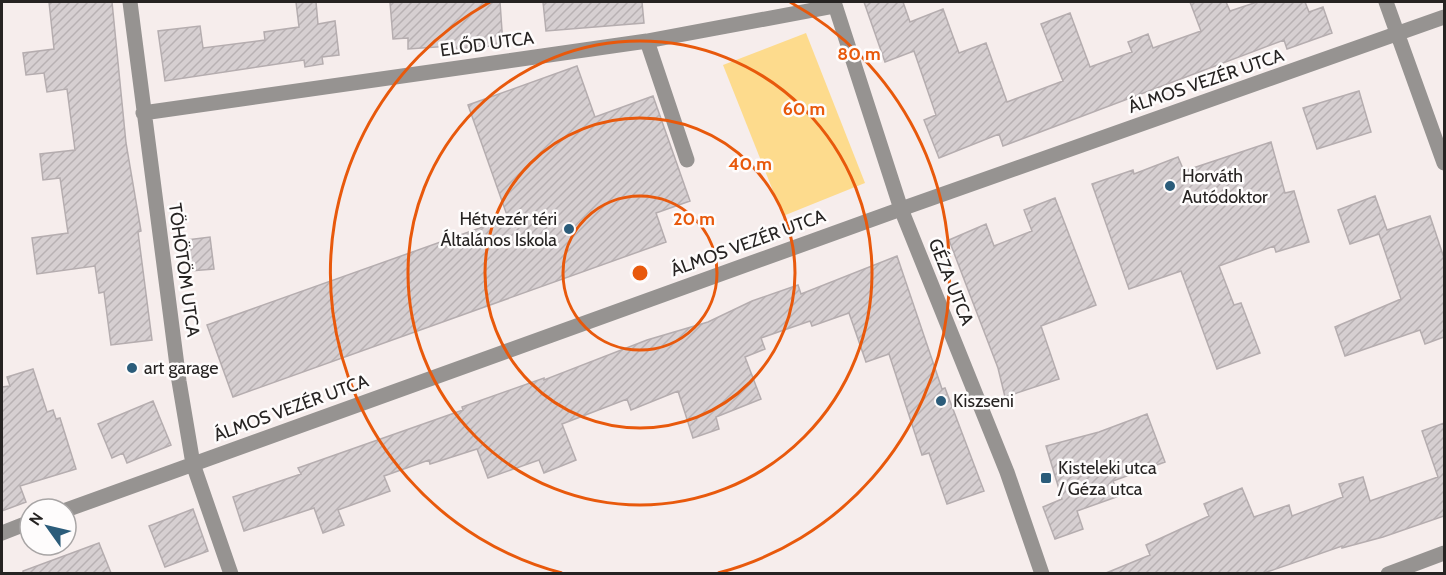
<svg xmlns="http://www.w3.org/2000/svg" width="1446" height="575" font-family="Cabin,sans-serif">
<defs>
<pattern id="building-hatch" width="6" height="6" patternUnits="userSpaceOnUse" patternTransform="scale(1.5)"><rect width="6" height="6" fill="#d6cfd1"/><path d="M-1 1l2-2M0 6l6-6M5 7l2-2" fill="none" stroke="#b8b1b3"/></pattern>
</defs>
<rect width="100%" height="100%" fill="#f6edec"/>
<path fill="#fddb8d" d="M806,33L865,183L783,216L723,65Z"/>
<path fill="url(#building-hatch)" stroke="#b5adaf" stroke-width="1.5" d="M49,2H112L126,143L141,231L138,232L152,340L111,345L104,292L99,293L95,266L37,274L32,238L68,233L60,178L43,180L40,154L75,150L67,89L47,92L44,73L26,75L23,53L54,49Z
M296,2H316L318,24L335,21L339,55L322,57L323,64L305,67L304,60L165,81L158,31L200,26L203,48L265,40L264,32L299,27Z
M390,2H500L503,45L452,49L451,46L408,49V38L393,39Z
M543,2H642L644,23L546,31Z
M864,2H903L910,22L943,9L959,53L986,43L1007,102L1063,81L1041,24L1070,13L1090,67L1132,52L1128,42L1148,34L1153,48L1201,31L1190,2H1226L1230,11L1257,2H1305L1309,12L1323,7L1332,33L1287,49L1284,40L1003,146L999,134L939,158L924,120L936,115L914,51L885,62Z
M577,66L595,117L653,96L690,201L656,213L666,242L233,397L207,325L508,218L468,105Z
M1359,91L1371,132L1317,149L1303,108Z
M1271,142L1285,193L1294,191L1309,242L1276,252L1274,246L1219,266L1234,305L1241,303L1260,353L1217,369L1181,271L1129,289L1092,184L1133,170L1134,174L1178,157L1184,171Z
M1375,196L1387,230L1430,216L1444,258V337L1425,344L1420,330L1345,356L1335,327L1401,299L1379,234L1350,244L1338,210Z
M1055,198L1096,305L1041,326L1059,379L1005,397L998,368L949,240L986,224L994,246L1032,231L1024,210Z
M210,237L214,269L190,271L187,240Z
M897,256L942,389L945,388L984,491L947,504L929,453L922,455L889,354L866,362L849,313L812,326L810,321L761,338L765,349L745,357L761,399L716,417L719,429L693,438L678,391L631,410L627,399L562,424L576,460L544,473L539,460L488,478L477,449L430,464L429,460L384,476L390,491L338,510L344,525L323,533L314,508L244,531L233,497L301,474L298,468L463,410L462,407L544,378V380L647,340L708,322L752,301L798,285L801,294Z
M33,369L47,412L53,410L56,419L60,418L76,469L20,486L26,502L2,511V387L10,386L7,377Z
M153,401L171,445L127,463L123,453L112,458L98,424Z
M1147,414L1165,462L1113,481L1119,496L1077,511L1083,529L1055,539L1043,507L1062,499L1046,446L1099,432Z
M1444,423V516L1383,537L1342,548V546L1264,573H1106L1150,555L1146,545L1209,516L1204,504L1242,488L1254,517L1289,505L1292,516L1343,497L1339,484L1363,477L1370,501L1438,477L1422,431Z
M193,509L208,551L165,567L149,526Z
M99,543L111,573H23V571Z"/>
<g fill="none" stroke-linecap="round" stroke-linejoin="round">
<path stroke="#969391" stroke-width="15" d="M130,2L179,381L193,464L231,574
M834,2L901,209L1007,472L1042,574
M1386,2L1444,163
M647,41L687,160
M143,113L647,41L835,6
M66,510L901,209L1444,17
M2,533L30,522
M1388,574L1444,553"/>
</g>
<g fill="none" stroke="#e8590c" stroke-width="3">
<circle cx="640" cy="273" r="77"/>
<circle cx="640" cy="273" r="155"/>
<circle cx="640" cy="273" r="232"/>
<path d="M562 573A310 310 0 0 1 490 2M790 2A310 310 0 0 1 718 573"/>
</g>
<g fill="#2b5c7a" stroke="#fefcfc" stroke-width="2">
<circle cx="1170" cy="186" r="6"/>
<circle cx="569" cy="229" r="6"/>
<circle cx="132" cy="368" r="6"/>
<circle cx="941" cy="401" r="6"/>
<rect x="1040" y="472" width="12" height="12" rx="3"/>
</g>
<g text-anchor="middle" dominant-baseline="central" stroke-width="5" stroke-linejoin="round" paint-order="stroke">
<g font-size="18" fill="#262322" stroke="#fefcfc">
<text transform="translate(487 44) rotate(-8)">ELŐD UTCA</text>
<text transform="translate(1206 81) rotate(-19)">ÁLMOS VEZÉR UTCA</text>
<text transform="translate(748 243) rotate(-20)">ÁLMOS VEZÉR UTCA</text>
<text transform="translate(184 270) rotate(82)">TÖHÖTÖM UTCA</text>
<text transform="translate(951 282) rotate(68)">GÉZA UTCA</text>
<text transform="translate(291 408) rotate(-20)">ÁLMOS VEZÉR UTCA</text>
</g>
<g font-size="18" fill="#262322" stroke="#fefcfc" text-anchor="start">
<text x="1182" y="176">Horváth<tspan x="1182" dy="21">Autódoktor</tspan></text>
<text x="557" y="219" text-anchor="end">Hétvezér téri<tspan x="557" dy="21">Általános Iskola</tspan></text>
<text x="144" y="368">art garage</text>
<text x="953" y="401">Kiszseni</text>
<text x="1058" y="468">Kisteleki utca<tspan x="1058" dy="21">/ Géza utca</tspan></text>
</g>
</g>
<circle cx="640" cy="273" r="9" fill="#e8590c" stroke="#fefcfc" stroke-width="3"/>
<g font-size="18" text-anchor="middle" font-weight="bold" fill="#e8590c" stroke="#fefcfc" stroke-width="5" stroke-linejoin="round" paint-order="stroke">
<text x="859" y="60">80 m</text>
<text x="804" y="115">60 m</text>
<text x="750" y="170">40 m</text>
<text x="694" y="225">20 m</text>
</g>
<rect width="1446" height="575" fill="none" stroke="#262322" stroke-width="6"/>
<g transform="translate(48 527) rotate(304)"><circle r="28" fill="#fefcfc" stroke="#a8a5a5" stroke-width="1.5"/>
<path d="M0-4.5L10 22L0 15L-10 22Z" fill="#2b5c7a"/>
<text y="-9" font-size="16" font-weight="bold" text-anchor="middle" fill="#262322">N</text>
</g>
</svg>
